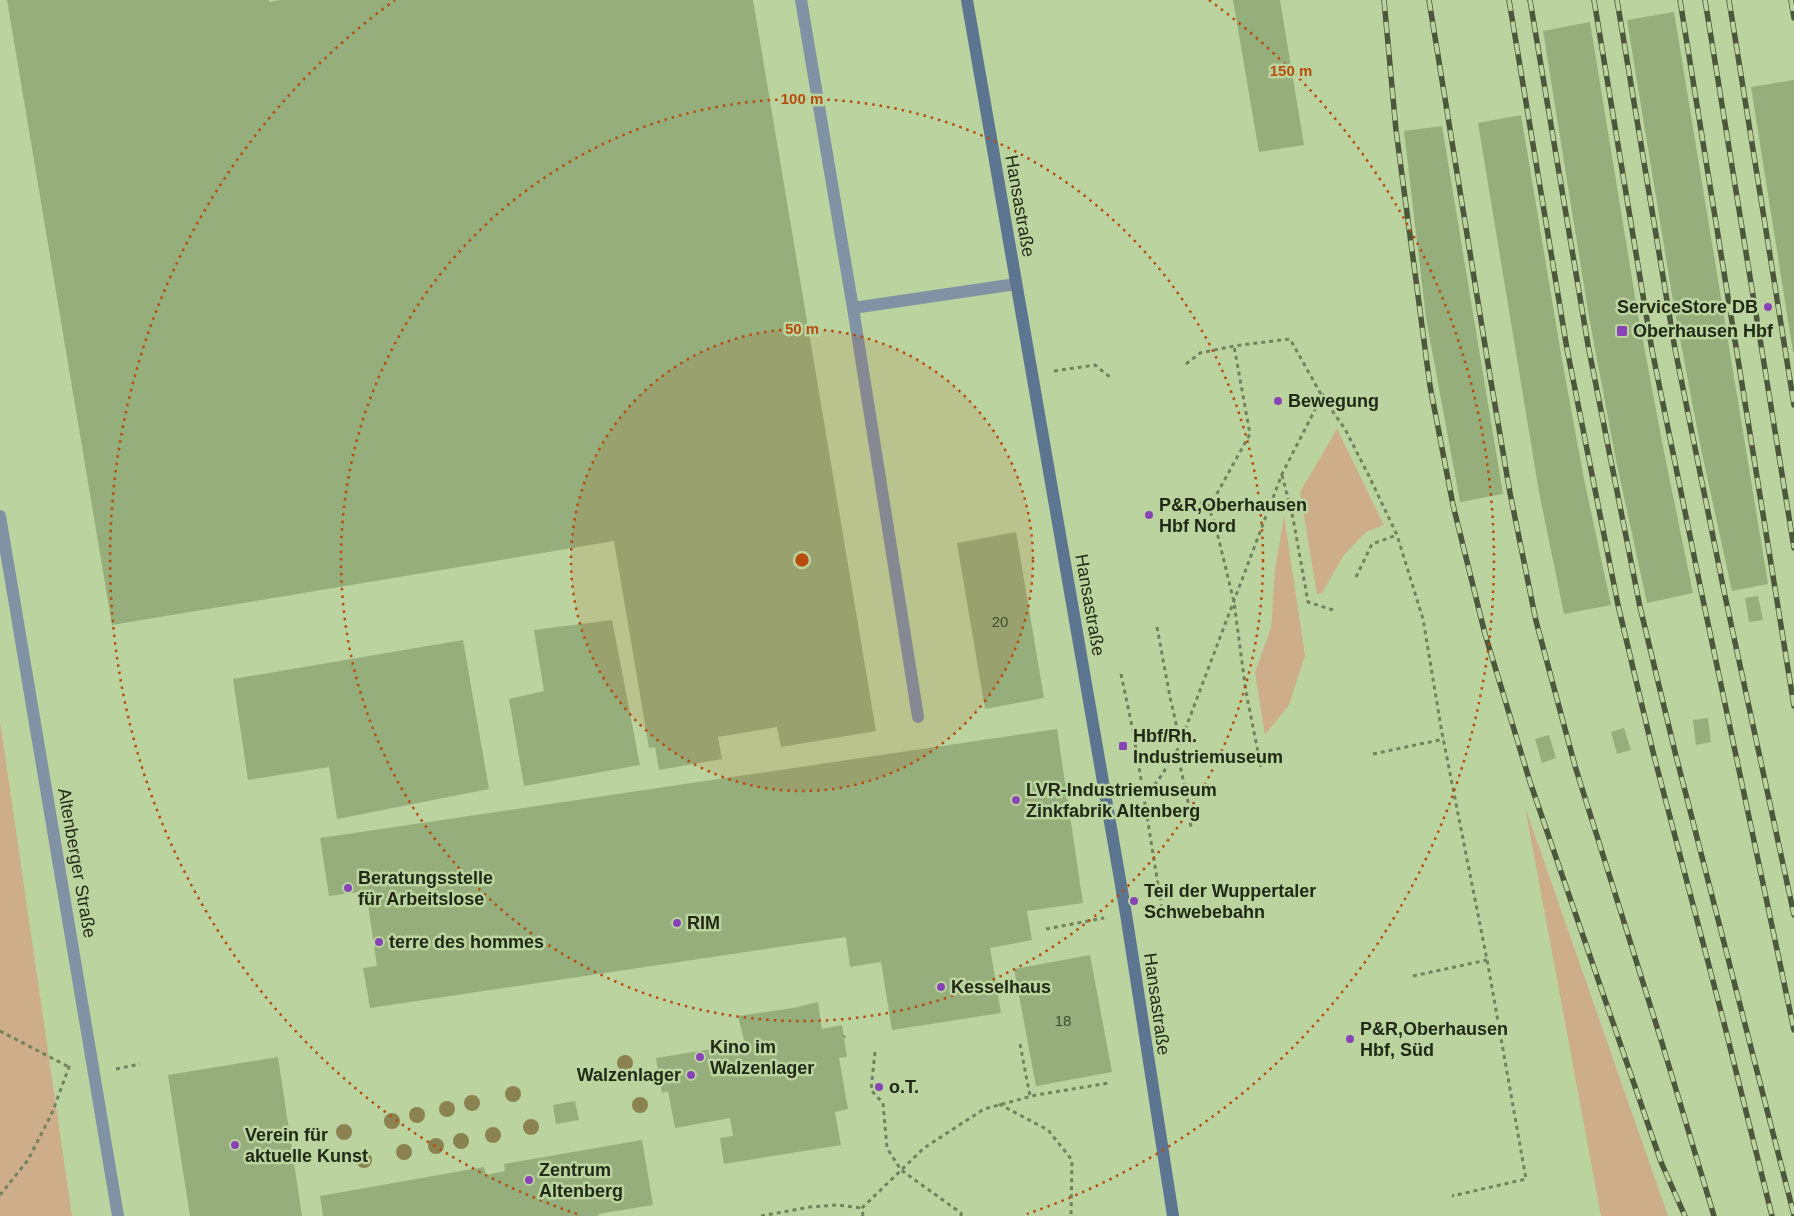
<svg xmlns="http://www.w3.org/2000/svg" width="1794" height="1216" font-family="Helvetica,sans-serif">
<rect width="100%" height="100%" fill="#bbd49f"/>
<path fill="#cdad8a" d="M1337,429L1384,525L1366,532L1344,555L1322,593L1317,594L1300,492Z
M1284,516L1305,655L1289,705L1265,735L1255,672L1271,628L1275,570Z
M0,721L72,1216H0Z
M1525,807L1668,1216H1601Z"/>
<path fill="#96ae7b" d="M7,0H269V2L280,0H753L876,731L781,747L777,727L718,737L722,759L659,770L655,747L649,748L614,541L112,625Z
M1233,0H1280L1304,145L1259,152Z
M1674,12L1768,584L1732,591L1701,449L1674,307L1627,20Z
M1590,22L1637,309L1664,452L1693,593L1647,603L1616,460L1589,317L1543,31Z
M1794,80V352H1793L1751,87Z
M1521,115L1562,360L1584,479L1611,605L1564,614L1539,492L1478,123Z
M1442,126L1503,494L1460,502L1426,318L1404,131Z
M1016,532L1044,698L985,709L957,543Z
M1758,596L1763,620L1749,622L1745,598Z
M612,620L640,765L524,786L509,699L544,691L534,630Z
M463,640L489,789L337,819L329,767L248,780L233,679Z
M1708,718L1711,742L1696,745L1693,720Z
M1624,728L1631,750L1617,754L1611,732Z
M1057,729L1083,903L1027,911L1032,940L990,948L1001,1013L892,1030L881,962L850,967L846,937L370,1008L363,968L377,966L366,891L329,896L320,838Z
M1549,735L1556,758L1542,763L1535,739Z
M1090,955L1112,1072L1036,1086L1014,969Z
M818,1002L822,1029L842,1025L847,1057L839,1058L848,1109L835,1112L841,1145L724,1164L720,1138L733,1136L730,1118L675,1128L668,1091L662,1093L656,1058L743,1044L744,1040L738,1016L793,1008Z
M278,1057L302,1216H190L168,1075Z
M575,1101L579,1120L556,1124L553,1105Z
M642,1140L653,1205L598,1214L599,1216H323L320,1196L484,1167L486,1175L505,1171L504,1164Z"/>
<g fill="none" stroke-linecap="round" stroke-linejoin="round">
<path stroke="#71825d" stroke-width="3" stroke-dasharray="4 4" stroke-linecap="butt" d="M1186,364L1200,353L1234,346L1290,339L1322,396L1345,429L1369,476L1397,535L1423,619L1442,733L1488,965L1526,1179L1452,1196
M1054,371L1095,365L1111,378
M1282,475L1293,518L1308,602L1333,610
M1200,502L1207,504L1215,524L1234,602L1246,692L1261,767
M1209,508L1250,434L1234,346
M1356,577L1372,544L1397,535
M1157,627L1170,697L1180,741
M1121,674L1133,731L1144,797
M1177,752L1189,806L1191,829
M1373,754L1444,739
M1147,911L1162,909L1144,798L1159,779L1177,751L1282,474L1322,396L1328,392
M1046,929L1104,918
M1413,976L1487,960
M0,1031L69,1067
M844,1037L845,1036
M1020,1044L1030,1096
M875,1052L871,1090L883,1103L887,1148L901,1170L961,1213V1216
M116,1069L140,1064
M999,1104L1048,1130L1072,1160L1071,1216
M0,1195L28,1160L52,1113L69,1067H71
M761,1216L810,1207L837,1205L862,1208
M863,1216L862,1208L924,1148L984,1109L1036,1095L1109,1083"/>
<path stroke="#8092a4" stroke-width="12" d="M801,0L853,308L1016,284
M853,308L918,717"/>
<path stroke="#8092a4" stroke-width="12" d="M0,516L118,1216"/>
<path stroke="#5c7691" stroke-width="12" d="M967,0L1126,914L1173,1216"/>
<g stroke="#4b583b" stroke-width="5.5">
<path id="rail" d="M1384,0L1396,130L1430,386L1453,505L1485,634L1530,782L1661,1162L1685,1216
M1429,0L1490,376L1510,493L1536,621L1575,766L1662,1043L1714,1216
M1509,0L1567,349L1618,605L1654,756L1724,1023L1772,1216
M1530,0L1588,345L1640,607L1675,752L1794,1215
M1594,0L1652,350L1702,595L1794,1030
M1617,0L1675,349L1725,596L1794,915
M1680,0L1794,706
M1705,0L1794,548
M1729,0L1794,405
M1791,0L1794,18"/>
</g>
<use href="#rail" stroke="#bbd49f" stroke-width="4" stroke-dasharray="11" stroke-linecap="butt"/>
</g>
<g fill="#8a824f">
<circle cx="625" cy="1063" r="8"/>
<circle cx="513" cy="1094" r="8"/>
<circle cx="472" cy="1103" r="8"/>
<circle cx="640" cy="1105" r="8"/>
<circle cx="447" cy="1109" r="8"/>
<circle cx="417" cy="1115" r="8"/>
<circle cx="392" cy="1121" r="8"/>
<circle cx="531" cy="1127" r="8"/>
<circle cx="344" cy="1132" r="8"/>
<circle cx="493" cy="1135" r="8"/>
<circle cx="461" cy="1141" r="8"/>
<circle cx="436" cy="1146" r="8"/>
<circle cx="404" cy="1152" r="8"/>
<circle cx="364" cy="1160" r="8"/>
</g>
<circle cx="802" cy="560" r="231" fill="#b64d0e" fill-opacity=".12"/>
<g fill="none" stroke="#b64d0e" stroke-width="2.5" stroke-dasharray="2.5 5">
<circle cx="802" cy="560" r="231"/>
<circle cx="802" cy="560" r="461"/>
<path d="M577 1214A692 692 0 0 1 395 0M1209 0A692 692 0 0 1 1027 1214"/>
</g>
<g fill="#8844b7" stroke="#bbd49f" stroke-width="2">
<circle cx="1768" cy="307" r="5"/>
<rect x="1616" y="325" width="12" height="12" rx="2.5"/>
<circle cx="1278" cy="401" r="5"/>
<circle cx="1149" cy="515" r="5"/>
<rect x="1118" y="741" width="10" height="10" rx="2.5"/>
<circle cx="1016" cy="800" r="5"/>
<circle cx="348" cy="888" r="5"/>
<circle cx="1134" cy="901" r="5"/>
<circle cx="677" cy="923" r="5"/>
<circle cx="379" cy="942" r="5"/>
<circle cx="941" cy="987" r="5"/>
<circle cx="1350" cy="1039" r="5"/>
<circle cx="700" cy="1057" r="5"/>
<circle cx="691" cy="1075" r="5"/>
<circle cx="879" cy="1087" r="5"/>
<circle cx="235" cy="1145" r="5"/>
<circle cx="529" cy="1180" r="5"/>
</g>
<g text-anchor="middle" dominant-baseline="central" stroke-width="5" stroke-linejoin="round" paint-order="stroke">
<g font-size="15" fill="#3e4b2f">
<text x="1000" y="621">20</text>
<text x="1063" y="1020">18</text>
</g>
<g font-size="18" fill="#212a16" stroke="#bbd49f">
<text transform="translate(1020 206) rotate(80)">Hansastraße</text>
<text transform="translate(1090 605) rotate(80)">Hansastraße</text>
<text transform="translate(77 863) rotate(80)">Altenberger Straße</text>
<text transform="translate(1157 1004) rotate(82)">Hansastraße</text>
</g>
<g font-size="18" font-weight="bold" fill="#212a16" stroke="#bbd49f" text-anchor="start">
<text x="1758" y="307" text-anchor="end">ServiceStore DB</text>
<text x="1633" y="331">Oberhausen Hbf</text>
<text x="1288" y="401">Bewegung</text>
<text x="1159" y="505">P&amp;R,Oberhausen<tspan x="1159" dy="21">Hbf Nord</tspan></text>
<text x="1133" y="736">Hbf/Rh.<tspan x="1133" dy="21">Industriemuseum</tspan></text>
<text x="1026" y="790">LVR-Industriemuseum<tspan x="1026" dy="21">Zinkfabrik Altenberg</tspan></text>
<text x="358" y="878">Beratungsstelle<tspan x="358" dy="21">für Arbeitslose</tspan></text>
<text x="1144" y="891">Teil der Wuppertaler<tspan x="1144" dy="21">Schwebebahn</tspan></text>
<text x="687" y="923">RIM</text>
<text x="389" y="942">terre des hommes</text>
<text x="951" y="987">Kesselhaus</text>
<text x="1360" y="1029">P&amp;R,Oberhausen<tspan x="1360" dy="21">Hbf, Süd</tspan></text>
<text x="710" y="1047">Kino im<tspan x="710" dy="21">Walzenlager</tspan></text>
<text x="681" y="1075" text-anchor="end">Walzenlager</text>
<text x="889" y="1087">o.T.</text>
<text x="245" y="1135">Verein für<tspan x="245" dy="21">aktuelle Kunst</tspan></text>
<text x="539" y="1170">Zentrum<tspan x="539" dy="21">Altenberg</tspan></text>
</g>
</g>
<circle cx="802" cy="560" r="8" fill="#b64d0e" stroke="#bbd49f" stroke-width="2.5"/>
<g font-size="15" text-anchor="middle" font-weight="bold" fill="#b64d0e" stroke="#bbd49f" stroke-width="5" stroke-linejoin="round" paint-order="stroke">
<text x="1291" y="76">150 m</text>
<text x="802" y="104">100 m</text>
<text x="802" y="334">50 m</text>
</g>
</svg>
